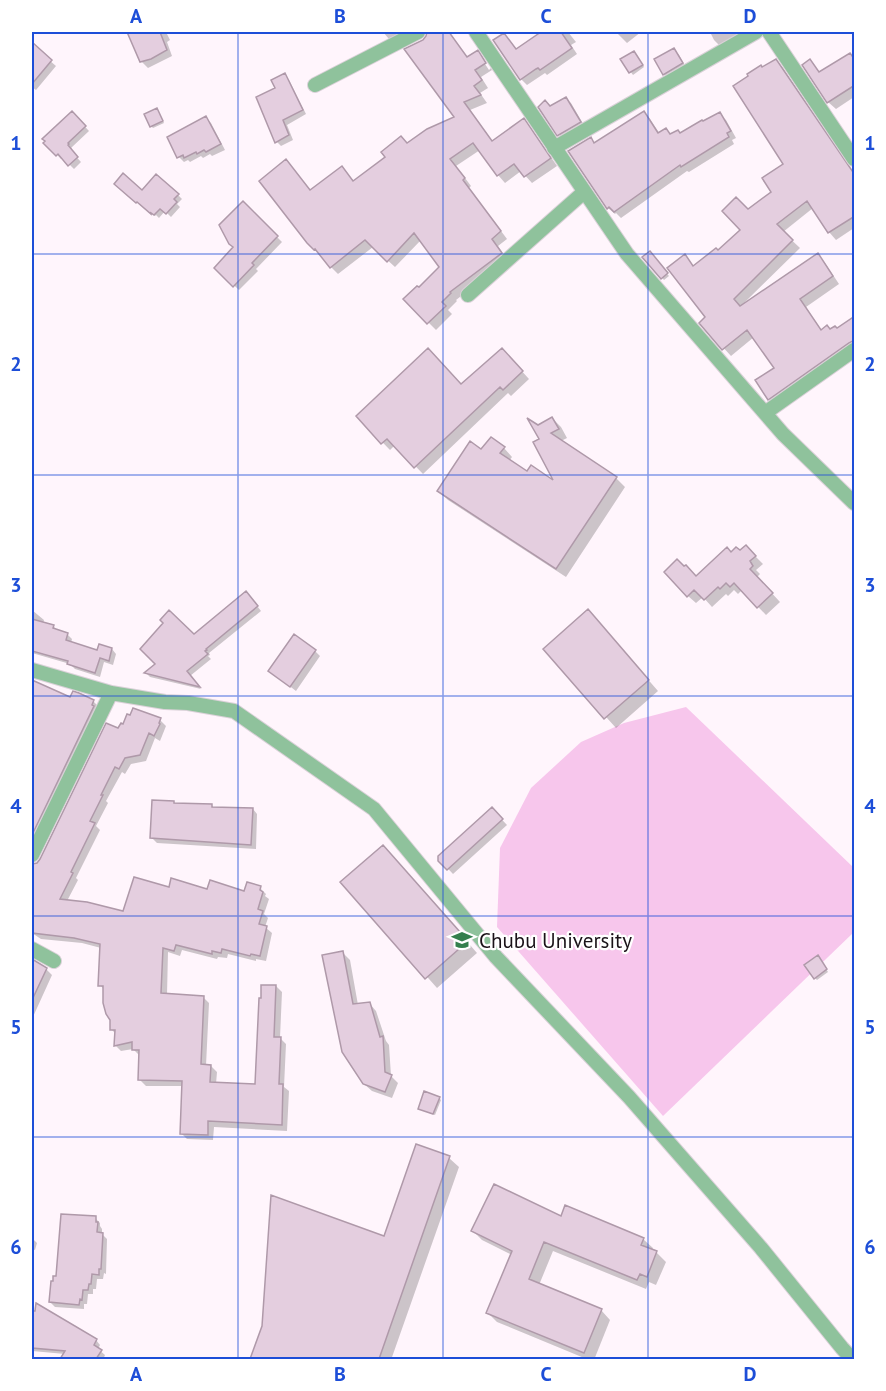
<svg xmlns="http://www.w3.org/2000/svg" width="886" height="1391" font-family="'PT Sans',sans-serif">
<rect width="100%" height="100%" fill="#fff5fc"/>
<path fill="#f7c6ec" d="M686,707L854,868V932L663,1116L497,927L500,848L531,788L581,742L624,723Z"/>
<path fill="#0003" d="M129,32H166L170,40L167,42L172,56L148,68L141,61Z
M383,32H420L394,45Z
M429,32H432L435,35L442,32H448L468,58L477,52L483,58H481L489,70L491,68L492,70L481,77L488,88L480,93L487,103L470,110L493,142L523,120L530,127L557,166L532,183L521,171L505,183L498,175L480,150L456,166L471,186L469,188L507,239L498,246L508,260L456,300L457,301L448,310L452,314L436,330L405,299L419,289L441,267L421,240L395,267L373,247L338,274L331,267L311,191L342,168L355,182L407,145L456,118L426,38Z
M544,32H568L576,42L571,45L577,54L547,75L545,73L527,85L521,79L504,34L517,50Z
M616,32H641L627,43Z
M710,32H743L719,45L714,40Z
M34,47L56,66L36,90L32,87V50Z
M674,50L679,55L687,69L669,79L664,74Z
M636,55L644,67L633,75L622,60Z
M854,56V97L836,109L828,102L810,61L820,73Z
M776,61L783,68L854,174V228L836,240L829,232L813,208L783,232L800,248L743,304L817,255L825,263L839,284L806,307L822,331L837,329L854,317V351L776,406L769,399L776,368L754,337L731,356L701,323L707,318L685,256L694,267L718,252L742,230L748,211L773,192L785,164L763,69Z
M284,75L289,80L306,114L287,125L293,140L281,146L277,142V89Z
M566,99L571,103L585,127L563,139L559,135L551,108Z
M157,110L164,123L153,128L151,126Z
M72,113L89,131L71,148L72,149L71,151L81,162L74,169L63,158L61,159L46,143Z
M644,113L650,119L660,134L671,135L680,134L719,114L726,120L736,138L732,140L734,144L689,172L687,171L621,218L616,213L615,214L608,208L591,139L595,144Z
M206,118L211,123L225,150L212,156L210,154L203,158L201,156L190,162L188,160L184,162L179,157Z
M116,184L142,192L178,195L182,199L177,204L180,207L171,217L165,211L159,218L156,215L155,216L142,205L141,206Z
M243,203L282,242L256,269L258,271L239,290L216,268L235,247Z
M649,253L669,276L664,280L644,257Z
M509,357L529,379L511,396L508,393L423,474L395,445L390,450L358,417L462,386Z
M552,418L561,427L567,438L561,441L616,478L625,487L566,577L448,500L439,491L481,451L504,448L512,457L509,461L527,473L557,485L538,426Z
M746,547L763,564L756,570L760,574L757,577L780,602L766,615L742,590L738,594L734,590L728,596L726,594L712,607L703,597L696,603L688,596L696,577L731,554L740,552Z
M250,597L261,611L209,653L210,655L208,656L211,659L190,676L201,689L150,677L146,673L157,664L165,623L193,636Z
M32,610L44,620L43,624L53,626L58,631L67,634L72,639L71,643L98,651L112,649L116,654L113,665L104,662L100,677L75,669L70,664L32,653Z
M598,622L658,691L616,728L545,649Z
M315,651L320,656L296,691L270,671Z
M32,681L71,699L93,701L99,707L32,853Z
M160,720L166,726L160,741L155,738L146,761L131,764L125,774L122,772L106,801L108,803L96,826L100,830L76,878L78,880L67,901L124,913L170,889L245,893L260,888L266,894L265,896L269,899L264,914L268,918L265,927L272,933L266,961L256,959V961L228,954L227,958L218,957L217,959L182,950L180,956L168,952L167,995L203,997L209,1003L206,1066H211L217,1072L216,1084L256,1086L276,986L282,992L280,1038L286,1044L284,1087L289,1091L287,1131L214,1127L213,1140L187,1139L181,1133L183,1086H146L140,1080L139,1055L133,1049L121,1051L115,1045L116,1034L111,1029L112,1020L105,990L100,985L101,948L82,943L41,939L32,933V865L37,864L119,730Z
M175,805L212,806L214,808L253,809L257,814L256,849L157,843L152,838Z
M492,809L507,825L453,874L438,858Z
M393,857L477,953L437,988L343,882Z
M343,953L350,960L358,1005L369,1003L376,1011L386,1041L389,1045L391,1076L398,1083L392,1098L372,1091L364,1084Z
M820,959L828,972L817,980L815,978Z
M34,962L46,969L52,975L32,1019V966Z
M439,1098L441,1100L435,1115L420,1108Z
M417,1146L449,1158L459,1167L391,1360H252L263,1326L384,1237Z
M95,1218L100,1223V1226L102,1229V1234L107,1239L106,1274L104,1273L103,1279H97L96,1289H93V1294H88L87,1304H84V1309L55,1307L50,1302L57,1278Z
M561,1218L643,1239L653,1248L652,1250L656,1252L666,1262L656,1285L649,1282L646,1289L553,1251L539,1285L601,1310L610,1320L594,1360H589L497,1322L488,1313L512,1255L482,1240L473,1231Z
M32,1238L37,1243L35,1250L32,1249Z
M32,1323L96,1340L100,1345L98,1349L105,1355L103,1360H62L65,1354L32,1351Z"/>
<path fill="#e4cedf" stroke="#af99a9" stroke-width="1.5" d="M127,32H160L167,50L151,59L140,62Z
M427,32H449L467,57L478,50L486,63L475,70L482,80L474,86L481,95L464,102L492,141L524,118L551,158L524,177L514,164L497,176L473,143L450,159L465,178L463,180L501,231L492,239L502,253L450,292L451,293L442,302L446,306L427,324L403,299L417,286L419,287L439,267L414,233L387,262L365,240L330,268L315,249L314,250L307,243L259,181L286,159L310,190L342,166L353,181L385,157L381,152L401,136L407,143L427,129L454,117L404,49L423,40L426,36Z
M541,32H561L572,48L540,70L538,68L536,69L520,80L493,40L504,33L516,49Z
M32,42L52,60L32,84Z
M674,48L683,63L663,75L654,59Z
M634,51L643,65L629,73L620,59Z
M850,53L855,60V85L827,103L802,65L810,59L819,72Z
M776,59L855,175V216L828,233L807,201L777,224L793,240L734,299L740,306L818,253L833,276L800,299L821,330L827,325L830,329L835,326L837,328L855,316V340L849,343L768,400L755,380L774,368L747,330L722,350L699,323L705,317L667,268L685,254L693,266L716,248L718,250L740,230L722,211L736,197L748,209L771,192L762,178L783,164L733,86L748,76L747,74L761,65L762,67Z
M285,73L303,110L283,120L289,135L275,143L256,97L275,88L271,80Z
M566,97L581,122L557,136L538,107L545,100L550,106Z
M157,108L163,121L150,127L144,114Z
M72,111L86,126L68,143L69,144L68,145L78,157L68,166L58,154L56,156L43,143L45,141L42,139Z
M644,111L658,133L666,128L670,134L678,130L680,133L702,120L703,121L720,112L731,131L727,133L729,137L681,167L680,165L614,212L609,207L607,209L568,151L591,137L594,143Z
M206,116L221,144L206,152L204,150L197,154L196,152L184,158L183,155L177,158L167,137Z
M123,173L142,190L156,174L179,194L174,199L177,202L166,214L160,209L154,215L151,213V214L137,202L136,203L114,184Z
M243,201L278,236L252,263L254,265L233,287L214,268L233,247L229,244L219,225Z
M650,251L668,273L661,279L642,257Z
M428,348L461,384L502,348L523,371L503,390L500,387L414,468L387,439L381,444L356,416Z
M552,417L559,429L551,433L617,477L556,569L437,491L470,441L481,449L491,437L505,447L500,453L527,471L531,465L553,480L533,442L539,439L527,418L538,425Z
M746,545L756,556L750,561L753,566L750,569L773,593L757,608L734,583L730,587L726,583L720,589L718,587L704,600L694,590L687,597L664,572L677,559L684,566L686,565L696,576L727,547L731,552L736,547L740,550Z
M246,591L258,606L206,649L207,650L205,651L208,654L187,671L200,687L144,673L155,664L140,649L163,623L160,620L169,610L194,634Z
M588,609L649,680L604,719L543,649Z
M32,619L54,625L53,628L68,633L66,640L97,650L99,644L112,648L109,661L100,658L95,673L67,664L68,661L32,651Z
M294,634L316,650L290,687L268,671Z
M32,680L70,697L73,691L79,693L94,700L92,705L94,706L32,835Z
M133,708L161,718L159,723L160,724L154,736L149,733L140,755L125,758L119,769L115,767L101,795H103L90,821L95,823L71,872L73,873L60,899L87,902L123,911L134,877L169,887L171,878L207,889L210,880L244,891L247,882L261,886L260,890L263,892L258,909L263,911L259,924L267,926L260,956L251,954L250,956L222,949L221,953L212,951V954L176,945L174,951L163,948L161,993L204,996L201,1064L211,1065L210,1082L255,1084L259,998H261V985H276L274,1037H281L279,1084H283L282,1125L208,1121V1135L180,1134L182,1081L138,1080L139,1050H132V1042L114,1046L115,1030H110V1020L106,1014L103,1003V986H98L100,944L74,938L32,933V864L37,863L40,859L106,723L118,728L121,723L123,724L127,714L130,715Z
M152,800L174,801V803L212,804V807L253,808L251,845L150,838Z
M492,807L503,819L447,870L438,861V856Z
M383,845L468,941L425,979L340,882Z
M343,951L353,1004L370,1002L380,1037L383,1036L385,1072L392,1075L385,1092L363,1084L342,1052L322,955Z
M818,955L827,969L814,979L804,965Z
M32,959L47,968L32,1000Z
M424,1091L440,1097L433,1114L418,1109Z
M416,1144L450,1156L379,1359H250L262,1326L271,1195L384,1236Z
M494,1184L561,1216L565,1205L644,1238L641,1245L657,1251L647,1277L640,1274L637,1280L544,1242L529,1279L602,1309L584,1353L486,1313L512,1251L471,1231Z
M61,1214L96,1216V1222H98L97,1232L103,1233L101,1269H99V1275L92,1274L91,1284H89L88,1290H83L82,1300L80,1299L79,1305L49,1302L51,1281H53V1276H56Z
M36,1303L97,1339L94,1345L102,1350L96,1359H60L65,1351L32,1348V1321L33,1311H35Z"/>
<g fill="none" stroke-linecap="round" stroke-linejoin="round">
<g stroke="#dad1d8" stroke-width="16">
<path id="minor" d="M476,32L627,254L783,434L854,503
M769,32L854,159
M315,85L418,32
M554,148L756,32
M468,295L584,192
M765,413L854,350
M32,670L111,693L165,702L188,703L234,711L374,809L496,957L629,1097L761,1248L842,1348L853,1360
M32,855L111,693
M32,949L54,961"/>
</g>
<use href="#minor" stroke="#8fc29c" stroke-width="14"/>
</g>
<path fill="none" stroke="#1d4ed8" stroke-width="1.5" stroke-opacity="0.55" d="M238,32V1360M443,32V1360M648,32V1360M32,254H854M32,475H854M32,696H854M32,916H854M32,1137H854"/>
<defs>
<g id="university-bare" transform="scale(1.62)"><path d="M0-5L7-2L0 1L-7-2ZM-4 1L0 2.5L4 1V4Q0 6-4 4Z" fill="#347f4d" stroke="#fff" stroke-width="2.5" paint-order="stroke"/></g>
</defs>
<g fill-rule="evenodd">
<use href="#university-bare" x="462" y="940"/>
</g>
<g text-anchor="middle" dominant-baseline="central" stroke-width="4.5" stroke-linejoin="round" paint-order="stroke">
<g font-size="21" fill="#1a1218" stroke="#fff" text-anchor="start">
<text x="479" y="940">Chubu University</text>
</g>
</g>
<rect width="886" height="1391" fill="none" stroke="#ffffff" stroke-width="66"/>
<rect x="33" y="33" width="820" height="1325" fill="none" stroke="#1d4ed8" stroke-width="2"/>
<g font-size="20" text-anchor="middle" font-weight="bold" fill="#1d4ed8">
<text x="136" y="23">A</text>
<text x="340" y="23">B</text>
<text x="546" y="23">C</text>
<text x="750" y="23">D</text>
<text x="16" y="150">1</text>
<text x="870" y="150">1</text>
<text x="16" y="371">2</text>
<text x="870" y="371">2</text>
<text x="16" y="592">3</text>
<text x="870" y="592">3</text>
<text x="16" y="813">4</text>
<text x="870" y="813">4</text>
<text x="16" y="1034">5</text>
<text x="870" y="1034">5</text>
<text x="16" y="1254">6</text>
<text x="870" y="1254">6</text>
<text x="136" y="1381">A</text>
<text x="340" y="1381">B</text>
<text x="546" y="1381">C</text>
<text x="750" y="1381">D</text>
</g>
</svg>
